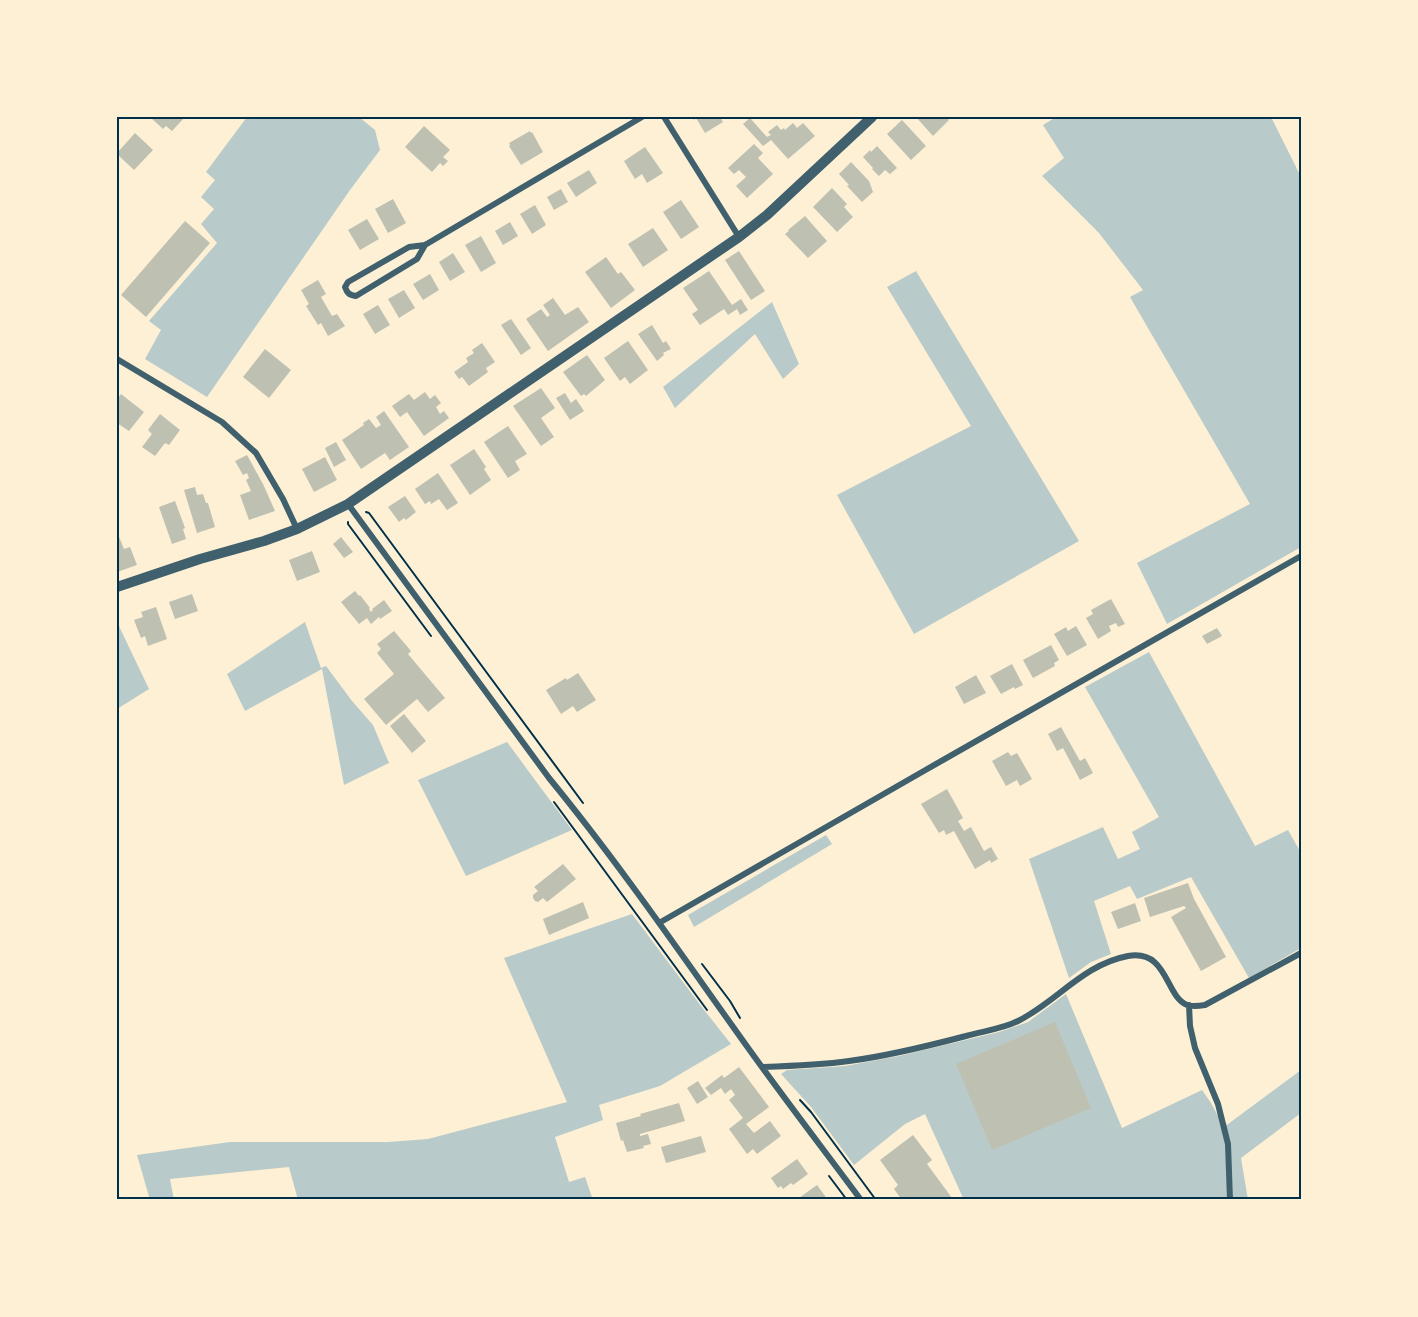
<svg xmlns="http://www.w3.org/2000/svg" width="1418" height="1317" font-family="Helvetica,sans-serif">
<rect width="100%" height="100%" fill="#fdf0d5"/>
<path fill="#b9caca" d="M247,117H359L375,130L380,150L350,190L207,397L145,359L161,330L149,321L217,243L201,224L214,209L201,197L215,180L206,172Z
M1056,117H1271L1301,177V547L1167,624L1137,563L1250,504L1130,297L1143,290L1099,233L1042,176L1064,158L1043,125Z
M916,271L1079,541L914,634L837,495L971,426L887,287Z
M772,302L799,364L783,379L755,334L675,408L663,387Z
M117,622L149,689L117,709Z
M305,622L321,668L326,666L352,701L373,725L389,763L344,785L322,669L245,711L227,674Z
M1149,652L1255,846L1288,830L1301,853V948L1249,978L1191,877L1137,899L1130,886L1094,901L1111,954L1091,962L1069,978L1029,859L1103,827L1118,859L1140,849L1132,832L1159,817L1085,687Z
M507,742L572,830L466,876L418,780Z
M826,835L832,844L694,927L688,915Z
M632,914L701,1006L731,1044L660,1086L599,1105L603,1120L555,1137L569,1182L585,1177L593,1200H298L289,1167L170,1179L174,1200H150L137,1155L230,1142H388L428,1139L567,1102L504,958Z
M1066,994L1122,1128L1202,1090L1211,1103L1224,1127L1301,1070V1113L1241,1158L1248,1200H964L925,1114L905,1124L854,1165L811,1107L781,1074L787,1070L845,1066L899,1056L999,1032L1028,1022Z"/>
<path fill="#bec0b2" d="M150,117H185L172,131L166,126L163,129Z
M692,117H720L723,122L705,133L696,118L694,120Z
M916,117H946L949,120L933,136Z
M750,118L767,137L771,135L768,132L777,125L781,130L784,128L785,130L793,123L797,128L803,123L815,136L788,159L771,140L763,146L743,124Z
M902,120L926,146L911,160L887,134Z
M424,126L450,150L443,157L448,161L443,166L440,163L432,172L405,147Z
M530,131L531,133L532,132L543,152L521,165L509,146L510,145L509,143Z
M135,133L153,150L134,170L117,154V153Z
M754,144L763,153L758,158L773,174L747,198L736,186L746,177L739,170L734,174L728,168Z
M877,146L897,168L890,174L885,170L879,176L872,169L873,168L863,157L870,150L871,152Z
M645,147L663,173L647,183L642,174L635,179L624,161Z
M851,162L869,181L873,192L862,202L847,186L849,185L839,174Z
M589,170L597,183L576,197L567,183Z
M832,188L847,204L844,207L853,217L837,232L813,207Z
M561,189L568,202L554,210L547,197Z
M393,199L406,223L388,233L375,209Z
M681,200L699,227L681,239L663,212Z
M535,205L546,225L532,234L520,214Z
M805,216L827,241L808,258L785,234L789,231L788,230Z
M367,219L379,239L360,250L348,230Z
M185,221L210,243L146,317L121,295Z
M510,222L518,236L503,245L495,231Z
M653,228L668,250L643,267L628,244Z
M481,236L496,263L481,272L465,245Z
M739,251L765,291L751,300L725,260Z
M453,253L465,272L450,281L439,262Z
M606,257L618,274L621,272L635,290L611,308L585,272Z
M709,271L732,305L741,299L748,310L740,315L737,309L728,315L724,309L700,325L692,314L698,310L683,288Z
M430,274L439,290L423,300L413,284Z
M318,280L326,294L321,297L332,316L337,314L345,326L328,336L321,323L318,325L306,306L309,304L301,290Z
M404,290L415,308L399,318L388,299Z
M553,298L565,315L578,307L589,322L548,351L526,319L541,309L547,317L550,315L543,305Z
M378,305L390,325L375,334L363,314Z
M511,319L531,348L521,355L501,325Z
M652,325L663,343L666,341L671,349L663,353L664,355L657,361L638,334Z
M628,341L648,370L630,384L625,377L620,381L604,358Z
M482,343L495,362L486,368L488,372L469,386L462,377L459,379L454,372L468,362L466,358L474,353L472,350Z
M265,349L291,370L269,398L243,377Z
M587,355L605,380L586,396L584,394L581,396L563,372Z
M541,388L555,408L541,418L554,437L541,446L513,406Z
M425,392L430,399L435,395L441,403L436,407L440,414L444,411L449,418L424,436L407,412L400,417L392,406L409,394L414,400Z
M565,393L571,403L576,399L584,411L570,420L556,398Z
M121,394L144,412L129,431L117,423V400Z
M384,411L409,447L390,460L385,453L361,469L342,440L364,425L363,423L369,419L376,428L381,425L376,417Z
M160,414L180,430L169,445L165,443L155,456L142,447L152,434L148,430Z
M508,426L527,454L515,461L520,470L508,478L484,442Z
M336,442L346,460L334,467L325,448Z
M474,449L486,467L484,469L491,480L470,495L450,465Z
M247,455L263,484L275,511L249,520L240,495L251,491L246,480L249,478L247,473L243,475L235,461Z
M325,457L337,480L314,492L302,469Z
M438,473L458,503L447,510L439,499L431,504L430,501L425,504L415,489Z
M195,487L197,495L203,494L206,503H208L215,527L197,533L184,490Z
M405,496L416,512L406,520L404,518L399,522L388,507Z
M175,501L185,528L183,529L186,539L172,544L159,507Z
M117,532L124,549L130,547L137,565L117,572Z
M341,537L353,552L344,558L333,544Z
M312,551L320,572L297,581L289,560Z
M355,591L359,596L360,595L370,608L369,609L371,612L373,610L372,609L384,600L392,611L380,619L379,617L371,624L367,618L359,624L341,602Z
M192,594L198,611L175,619L169,602Z
M1111,599L1125,624L1118,627L1116,623L1109,626L1111,631L1098,639L1086,618L1093,614L1091,610Z
M156,607L167,639L148,646L145,636L141,638L134,620L143,617L141,612Z
M1076,626L1087,645L1067,656L1054,634L1066,627L1068,631Z
M1217,628L1222,636L1207,644L1202,636Z
M394,631L411,651L408,654L445,698L428,712L417,699L386,725L364,699L394,674L377,653L381,649L377,644Z
M1051,645L1059,660L1054,663L1055,666L1033,678L1023,660Z
M1012,664L1023,685L1015,689L1014,687L1001,694L990,676Z
M578,673L596,700L577,712L573,706L561,714L546,690L566,678L567,680Z
M976,675L986,693L964,704L955,687Z
M404,714L426,741L412,753L390,726Z
M1061,727L1080,761L1085,758L1093,773L1080,780L1063,748L1057,751L1048,734Z
M1008,752L1011,756L1017,753L1032,779L1020,786L1017,780L1006,786L992,761Z
M947,789L963,818L958,821L964,831L971,827L984,851L991,847L998,859L991,863L990,860L975,869L954,831L946,835L944,830L939,833L921,804Z
M563,864L576,879L547,902L543,898L538,902L535,901L533,898V895L538,891L534,887Z
M1188,883L1194,899L1226,957L1201,971L1171,917L1186,908L1184,906L1150,917L1144,898Z
M583,902L589,918L549,935L543,919Z
M1135,903L1141,921L1118,929L1111,912Z
M1055,1022L1091,1108L992,1150L956,1064Z
M739,1067L769,1107L746,1124L754,1133L770,1121L781,1136L757,1154L753,1149L747,1154L729,1129L743,1118L729,1100L735,1095L731,1089L725,1094L721,1088L711,1095L705,1088L722,1075L724,1078Z
M698,1081L708,1097L697,1104L687,1088Z
M679,1103L685,1121L640,1134V1136L648,1134L651,1144L643,1146L644,1148L627,1152L623,1140L621,1141L616,1123L641,1116L640,1114Z
M913,1135L932,1160L927,1164L952,1198L950,1200H902L894,1189L898,1185L880,1160Z
M701,1136L706,1152L666,1163L661,1147Z
M797,1159L808,1174L793,1185L791,1183L783,1189L781,1186L778,1188L771,1178Z
M817,1185L828,1200H796Z"/>
<g fill="none" stroke-linecap="round" stroke-linejoin="round">
<path stroke="#003049" stroke-width="2" d="M366,512L369,513L583,803
M348,522V524L431,636
M554,802L707,1010
M702,964L730,1001L740,1018
M800,1100L811,1112L876,1200
M829,1176L847,1200"/>
<path stroke="#3f606c" stroke-width="6" d="M664,117L739,237
M425,245L417,259L356,296C349,295 347,293 345,287L348,282L409,247L425,245L642,117
M117,359L222,422L256,453L283,499L297,529
M348,504L549,778C617,861 679,951 741,1038C780,1093 821,1146 861,1200
M659,923L922,772L1301,556
M1189,1005L1190,1026L1195,1048L1218,1104L1228,1144L1230,1200
M763,1067C792,1066 820,1065 849,1061C888,1056 928,1046 966,1036C983,1031 1003,1029 1018,1021C1056,1002 1084,964 1128,956C1168,949 1165,996 1187,1005C1193,1007 1199,1006 1205,1005L1301,953"/>
<path stroke="#3f606c" stroke-width="10" d="M117,587L200,559L264,541L297,529L348,504L739,237L767,215L872,117"/>
</g>
<rect width="1418" height="1317" fill="none" stroke="#fdf0d5" stroke-width="237"/>
<rect x="118" y="118" width="1182" height="1080" fill="none" stroke="#003049" stroke-width="2"/>
</svg>
